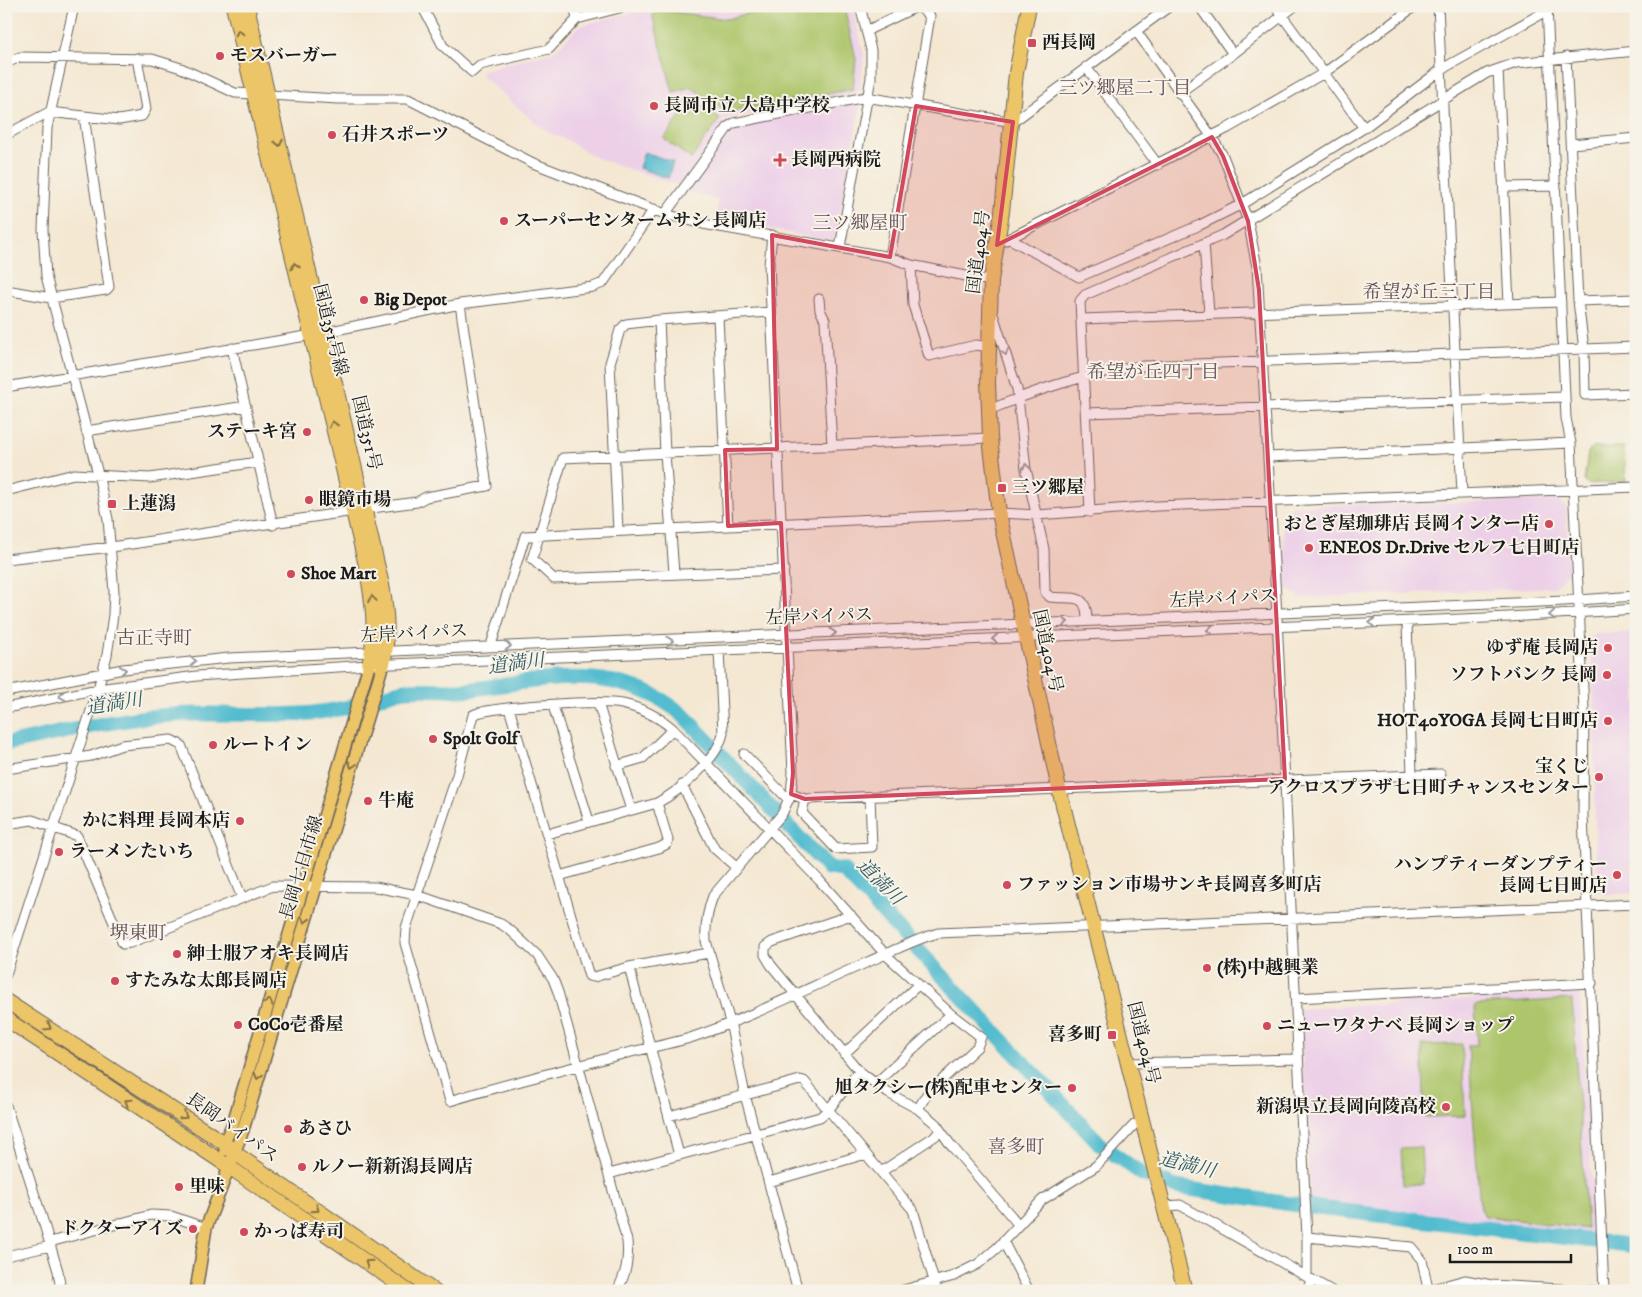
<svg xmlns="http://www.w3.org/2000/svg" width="1642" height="1297" font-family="'IM FELL DW Pica','Noto Serif JP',serif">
<defs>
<pattern id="grass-tufts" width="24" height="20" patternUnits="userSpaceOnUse" patternTransform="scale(1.25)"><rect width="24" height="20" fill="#adc66c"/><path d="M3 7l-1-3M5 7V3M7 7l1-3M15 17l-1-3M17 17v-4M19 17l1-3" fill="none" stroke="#94aa5d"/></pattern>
</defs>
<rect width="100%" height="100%" fill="#f7f3e8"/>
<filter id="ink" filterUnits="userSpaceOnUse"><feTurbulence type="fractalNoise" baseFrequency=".02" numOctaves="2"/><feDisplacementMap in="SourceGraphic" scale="10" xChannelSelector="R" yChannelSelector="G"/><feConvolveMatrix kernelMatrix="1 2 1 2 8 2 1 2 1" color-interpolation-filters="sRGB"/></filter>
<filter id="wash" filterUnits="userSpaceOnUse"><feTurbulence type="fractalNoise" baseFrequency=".0096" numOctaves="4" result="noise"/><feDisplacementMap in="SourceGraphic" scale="20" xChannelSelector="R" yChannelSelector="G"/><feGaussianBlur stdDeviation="1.12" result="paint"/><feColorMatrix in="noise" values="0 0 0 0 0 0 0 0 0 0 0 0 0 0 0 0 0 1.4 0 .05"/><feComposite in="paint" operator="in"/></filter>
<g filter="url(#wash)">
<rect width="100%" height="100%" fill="#f4e8d3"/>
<path fill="#edd0e8" d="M655,6H683L728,11L748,6H852L864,55L860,89L853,93L728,119L681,184L676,185L596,158L567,140L552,134L538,125L481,75L483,70L555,51L579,26Z
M855,103L860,107L835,238L830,241L774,230L717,216L718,200L686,192L733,128L739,125Z
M1558,500L1566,507L1569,572L1555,587L1300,598L1286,587L1282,516L1292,506Z
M1636,632V893L1606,894L1598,891L1595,829V713L1590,637L1597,634Z
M1580,992L1595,1237L1311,1204L1300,1009Z"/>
<path fill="url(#grass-tufts)" stroke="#647144" d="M1593,447H1624L1626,482L1588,484L1584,481L1588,452Z"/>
<path fill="#adc66c" stroke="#647144" d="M775,6H844L856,59L853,89L727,113L691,87L673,92L652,14L665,11L727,19Z
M692,99L720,119L691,159L664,139Z
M1572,999L1587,1229L1485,1216L1480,1207L1468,1045H1477L1475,1005Z
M1462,1044L1465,1116L1425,1117L1422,1045Z
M1421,1147L1423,1184L1403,1185L1401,1148Z"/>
<path fill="#53bccf" stroke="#386c76" d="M644,152L673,162L668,178L639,168Z"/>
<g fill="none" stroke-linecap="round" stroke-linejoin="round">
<path stroke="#53bccf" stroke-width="15" d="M6,744C61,733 115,719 170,715C213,712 256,716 299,714C314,713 330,711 344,708C365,704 385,693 406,690C428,688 451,692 474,689C549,679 620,662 683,715L828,868L843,870L1101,1145L1142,1174L1176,1187L1311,1207L1636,1246"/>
</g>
</g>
<g filter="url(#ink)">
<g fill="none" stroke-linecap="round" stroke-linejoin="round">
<g stroke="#68635c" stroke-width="11">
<path id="minor" d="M422,6L443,46L472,72L480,65L549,49L577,19L627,6
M574,6L577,19
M1199,6L1233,54
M1275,6L1364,128
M1438,6L1462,494
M1547,6L1566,418L1571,443L1584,709L1583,816L1604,1291
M866,31L918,6
M1136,31L1212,137L1223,156L1248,221L1257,267L1276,598L1307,1237V1277
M1566,57L1578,301L1584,349L1585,395L1636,393
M6,63L20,57L152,59L181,68L235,93L338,99H408L533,163L665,214L703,224L890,257L911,265L991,281
M1086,67L1158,165
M1498,69L1509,304
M1179,93L1233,54L1295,6
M6,135L49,112L119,120L142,116L146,109L137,58
M1571,144L1636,138
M1504,187L1556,186
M665,214L729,126L734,123L866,97L1013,122L1170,6
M772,235L769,265C776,435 786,604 793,773L791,794L782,814L713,896C707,912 705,924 706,941L730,1022L745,1095L798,1291
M1010,239L1079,277L1200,225L1242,204L1364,128L1442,69L1555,6
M1006,240L1228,128L1324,73L1415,6
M1204,243L1209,314
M840,247L871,78V50L860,6
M890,257L930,16L918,6
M911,265L913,305L929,356L976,345L989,347
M6,290L51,298L106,290L109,287L84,116
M819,299L820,310L825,320L832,446
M1578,301L1636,299
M993,314L1017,389L1026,469L1044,549L1045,592L1050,597C1072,600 1087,591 1087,620
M718,317L728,526
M1082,319L1561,302
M659,320L665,453L674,573
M232,348L273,525
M6,387L312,335L460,304L593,287L603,283L654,209
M989,410C1039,389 1089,372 1143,366L1636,347
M1086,413L1565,397
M86,431L246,406
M1268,457L1571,443
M6,491L74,474L150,478L258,462
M364,509L417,502L426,497L487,486L460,304
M1090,512L1080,301L1085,295L1223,235L1487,73L1516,63L1636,51
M618,531L610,363L620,330L626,324L659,320L771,312
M6,559L111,547L354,511
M784,570L554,579L532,559L563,458L990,438
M1407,622L1412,775
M492,642L525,536L999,513L1037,515L1157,506L1636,487
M6,692L123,669L229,658L1564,601L1636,596
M598,703L631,810
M553,706L589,821
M6,708L98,689L197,676L369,665L1509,617L1636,609
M509,708L589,976L594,977L629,967L709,953
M744,754L789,800
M616,766L643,758L673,729
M6,769L91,756L122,745L171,740L181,745L242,898
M682,785L714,848L736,867
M791,794L805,799L1441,774
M805,799L802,813L836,849L872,847L870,797
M6,824L32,820L77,836L123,944L130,943L273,886L375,887L417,895L501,924L510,930L537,955L553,979L558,992L627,1241C629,1260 626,1274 617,1291
M547,834L657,803
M559,876L659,848L667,844L668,840L657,803C680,791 718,759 723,733L719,650
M851,915L772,942L765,947V955L771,965L859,1071L888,1093L918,1109L936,1124L950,1144L1018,1224
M629,967L679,1155
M6,974L98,689L107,655L113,615L114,592L108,519L98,474L46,276L43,230L47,128L74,6
M1296,998L1592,983
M844,1054L918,985
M1129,1063L1298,1059
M875,1084L951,1014
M6,1106L43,1221L58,1271L61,1291
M918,1109L927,1094L977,1047L981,1037L951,1014L885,954L819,880L673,729C658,716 641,708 622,704C602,700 488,706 473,715L457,775L406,928L405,943L450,1101C505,1084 560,1071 615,1056C641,1049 667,1045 693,1037C752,1017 810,987 868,962C891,952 913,940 938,933L1636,904
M669,1116L800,1080L804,1081L913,1210L937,1291
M881,1172L941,1132
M609,1174L820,1117L829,1109L859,1071
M769,1182L866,1154
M1165,1206L1180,1205L1332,1291
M1307,1237L1411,1247L1422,1260L1428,1289
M1003,1241L1029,1291
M50,1242L151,1215L171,1216L206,1228
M6,1256L51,1246
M900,1291L954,1276L978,1264L997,1248L1042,1200L1096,1166L1134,1125L1143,1121
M1305,1291L1313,1281
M1425,1291L1465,1280L1492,1285L1595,1291"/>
</g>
<g stroke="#68635c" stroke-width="14">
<path id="major" d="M225,1150L224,1143L233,1123L369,665
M196,1291L206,1228L243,1130L383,664"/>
</g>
<g stroke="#68635c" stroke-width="16">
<path id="highway" d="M233,6L367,570C373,603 377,632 369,665
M247,6L382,585C387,611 389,639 383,664
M1029,6L1016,73L1002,212L991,281L988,382L990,438L999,513L1059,789L1185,1291
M6,1001L224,1143L235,1153L434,1291
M6,1019L228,1166L408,1291"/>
</g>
<use href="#minor" stroke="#fff" stroke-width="9"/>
<use href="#major" stroke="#ecc569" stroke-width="11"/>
<use href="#highway" stroke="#ecc569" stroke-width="14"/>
</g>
<defs><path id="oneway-chevron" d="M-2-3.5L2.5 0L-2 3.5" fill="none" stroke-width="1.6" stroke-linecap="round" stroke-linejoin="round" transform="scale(1.25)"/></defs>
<g stroke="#847042">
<use href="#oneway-chevron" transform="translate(239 33) rotate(-103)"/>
<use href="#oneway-chevron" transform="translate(279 143) rotate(77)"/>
<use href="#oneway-chevron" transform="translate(295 266) rotate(-104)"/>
<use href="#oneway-chevron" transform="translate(333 424) rotate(-104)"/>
<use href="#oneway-chevron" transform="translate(372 599) rotate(-98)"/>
<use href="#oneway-chevron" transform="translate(352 765) rotate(108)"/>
<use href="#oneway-chevron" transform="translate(305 920) rotate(107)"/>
<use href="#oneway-chevron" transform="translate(269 1002) rotate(-74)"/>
<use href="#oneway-chevron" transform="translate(48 1027) rotate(32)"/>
<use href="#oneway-chevron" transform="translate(258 1076) rotate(106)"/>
<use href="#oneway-chevron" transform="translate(128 1102) rotate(-146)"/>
<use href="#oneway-chevron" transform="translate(184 1116) rotate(33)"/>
<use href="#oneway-chevron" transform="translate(316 1209) rotate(35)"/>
<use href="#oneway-chevron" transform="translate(368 1263) rotate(-145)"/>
</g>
<g stroke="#999">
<use href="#oneway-chevron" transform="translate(1005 352) rotate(72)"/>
<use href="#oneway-chevron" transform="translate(1026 467) rotate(-99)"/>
<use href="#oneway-chevron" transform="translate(1552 615) rotate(176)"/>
<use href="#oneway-chevron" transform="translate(1065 622) rotate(-4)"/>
<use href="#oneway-chevron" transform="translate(1372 623) rotate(178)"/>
<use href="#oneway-chevron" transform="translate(1210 630) rotate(177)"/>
<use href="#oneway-chevron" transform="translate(833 633) rotate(-2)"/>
<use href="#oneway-chevron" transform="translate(995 639) rotate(178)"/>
<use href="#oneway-chevron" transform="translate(670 641) rotate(-3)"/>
<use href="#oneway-chevron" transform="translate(508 646)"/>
<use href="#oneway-chevron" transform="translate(193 661) rotate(-5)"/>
<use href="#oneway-chevron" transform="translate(123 670) rotate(-8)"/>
<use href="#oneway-chevron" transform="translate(62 696) rotate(169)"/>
</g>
</g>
<path fill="#d1495b" fill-opacity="0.2" stroke="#d1495b" stroke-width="4" stroke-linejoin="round" d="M916,106L1013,122L997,245L1212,137L1223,156L1248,221L1259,290L1285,779L805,799L791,794L793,773L781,523L728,526L725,450L777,449L772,235L890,257Z"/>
<g fill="#d1495b" stroke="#f7f3e8" stroke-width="2">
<rect x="1027" y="38" width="10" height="10" rx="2.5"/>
<circle cx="220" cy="56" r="5"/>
<circle cx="654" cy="106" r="5"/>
<circle cx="332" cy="135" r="5"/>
<path d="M777.5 152.5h5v5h5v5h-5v5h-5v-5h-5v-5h5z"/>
<circle cx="504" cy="221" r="5"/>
<circle cx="364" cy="300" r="5"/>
<circle cx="307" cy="432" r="5"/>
<rect x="997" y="483" width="10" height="10" rx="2.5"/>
<circle cx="309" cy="500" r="5"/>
<rect x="107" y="499" width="10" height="10" rx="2.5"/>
<circle cx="1549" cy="524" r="5"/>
<circle cx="1309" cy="548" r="5"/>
<circle cx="291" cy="574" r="5"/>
<circle cx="1608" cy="648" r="5"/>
<circle cx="1607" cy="675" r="5"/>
<circle cx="1608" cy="721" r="5"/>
<circle cx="433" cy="739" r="5"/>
<circle cx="213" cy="745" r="5"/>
<circle cx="1599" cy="777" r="5"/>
<circle cx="368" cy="801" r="5"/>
<circle cx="240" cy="821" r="5"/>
<circle cx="59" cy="852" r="5"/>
<circle cx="1617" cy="875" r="5"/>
<circle cx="1007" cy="885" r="5"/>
<circle cx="177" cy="954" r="5"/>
<circle cx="1207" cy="968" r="5"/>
<circle cx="115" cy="981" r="5"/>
<circle cx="238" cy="1025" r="5"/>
<circle cx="1267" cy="1026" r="5"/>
<rect x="1107" y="1030" width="10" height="10" rx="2.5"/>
<circle cx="1072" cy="1088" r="5"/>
<circle cx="1446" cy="1107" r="5"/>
<circle cx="288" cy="1129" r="5"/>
<circle cx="302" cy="1167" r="5"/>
<circle cx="179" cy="1187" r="5"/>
<circle cx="193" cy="1229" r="5"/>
<circle cx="244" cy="1232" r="5"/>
</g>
<g text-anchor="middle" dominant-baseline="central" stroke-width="4" stroke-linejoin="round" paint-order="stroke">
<g font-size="18" font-weight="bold" fill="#1c1c1c" stroke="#f7f3e8" text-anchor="start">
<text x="1042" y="43">西長岡</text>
<text x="230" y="56">モスバーガー</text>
<text x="664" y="106">長岡市立 大島中学校</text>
<text x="342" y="135">石井スポーツ</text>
<text x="791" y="160">長岡西病院</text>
<text x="514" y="221">スーパーセンタームサシ 長岡店</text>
<text x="374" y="300">Big Depot</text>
<text x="297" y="432" text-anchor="end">ステーキ宮</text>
<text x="1012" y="488">三ツ郷屋</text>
<text x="319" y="500">眼鏡市場</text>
<text x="122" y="504">上蓮潟</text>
<text x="1539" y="524" text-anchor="end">おとぎ屋珈琲店 長岡インター店</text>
<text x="1319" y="548">ENEOS Dr.Drive セルフ七日町店</text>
<text x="301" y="574">Shoe Mart</text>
<text x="1598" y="648" text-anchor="end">ゆず庵 長岡店</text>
<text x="1597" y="675" text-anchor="end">ソフトバンク 長岡</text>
<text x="1598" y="721" text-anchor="end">HOT40YOGA 長岡七日町店</text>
<text x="443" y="739">Spolt Golf</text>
<text x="223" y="745">ルートイン</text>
<text x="1589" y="767" text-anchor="end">宝くじ<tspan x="1589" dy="21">アクロスプラザ七日町チャンスセンター</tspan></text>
<text x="378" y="801">牛庵</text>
<text x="230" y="821" text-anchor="end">かに料理 長岡本店</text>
<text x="69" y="852">ラーメンたいち</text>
<text x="1607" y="865" text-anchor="end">ハンプティーダンプティー<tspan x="1607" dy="21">長岡七日町店</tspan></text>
<text x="1017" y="885">ファッション市場サンキ長岡喜多町店</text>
<text x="187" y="954">紳士服アオキ長岡店</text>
<text x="1217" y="968">(株)中越興業</text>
<text x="125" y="981">すたみな太郎長岡店</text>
<text x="248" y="1025">CoCo壱番屋</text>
<text x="1277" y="1026">ニューワタナベ 長岡ショップ</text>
<text x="1102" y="1035" text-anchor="end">喜多町</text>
<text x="1062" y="1088" text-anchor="end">旭タクシー(株)配車センター</text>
<text x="1436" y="1107" text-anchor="end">新潟県立長岡向陵高校</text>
<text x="298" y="1129">あさひ</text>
<text x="312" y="1167">ルノー新新潟長岡店</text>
<text x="189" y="1187">里味</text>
<text x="183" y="1229" text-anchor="end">ドクターアイズ</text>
<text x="254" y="1232">かっぱ寿司</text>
</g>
<g font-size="18" fill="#1c1c1c" stroke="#f7f3e8">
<text transform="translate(979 252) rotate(-83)">国道404号</text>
<text transform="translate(330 330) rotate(76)">国道351号線</text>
<text transform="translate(366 433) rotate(77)">国道351号</text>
<text transform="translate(1223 599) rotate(-3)">左岸バイパス</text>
<text transform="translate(819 617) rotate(-2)">左岸バイパス</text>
<text transform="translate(414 634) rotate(-3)">左岸バイパス</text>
<text transform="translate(1047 651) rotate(78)">国道404号</text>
<text transform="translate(302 868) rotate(-73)">長岡七日市線</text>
<text transform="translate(1143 1043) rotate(76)">国道404号</text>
<text transform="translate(232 1128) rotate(35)">長岡バイパス</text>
</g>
<g font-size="19" fill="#634d54" stroke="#f7f3e8">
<text x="1125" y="88">三ツ郷屋二丁目</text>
<text x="860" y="223">三ツ郷屋町</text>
<text x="1429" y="292">希望が丘三丁目</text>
<text x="1153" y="372">希望が丘四丁目</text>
<text x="154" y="638">古正寺町</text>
<text x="138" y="933">堺東町</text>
<text x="1016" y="1147">喜多町</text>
</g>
<g font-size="19" font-style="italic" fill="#325c64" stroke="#f7f3e8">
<text transform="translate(516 664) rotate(-7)">道満川</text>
<text transform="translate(114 704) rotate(-9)">道満川</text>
<text transform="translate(880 882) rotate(45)">道満川</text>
<text transform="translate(1187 1165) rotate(14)">道満川</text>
</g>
</g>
<rect width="1642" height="1297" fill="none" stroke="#f7f3e8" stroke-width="25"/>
<path d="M1450 1254v8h121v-8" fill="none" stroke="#1c1c1c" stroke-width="2.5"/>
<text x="1457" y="1254" font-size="15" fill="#1c1c1c" stroke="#f7f3e8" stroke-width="4" paint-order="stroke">100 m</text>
</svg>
